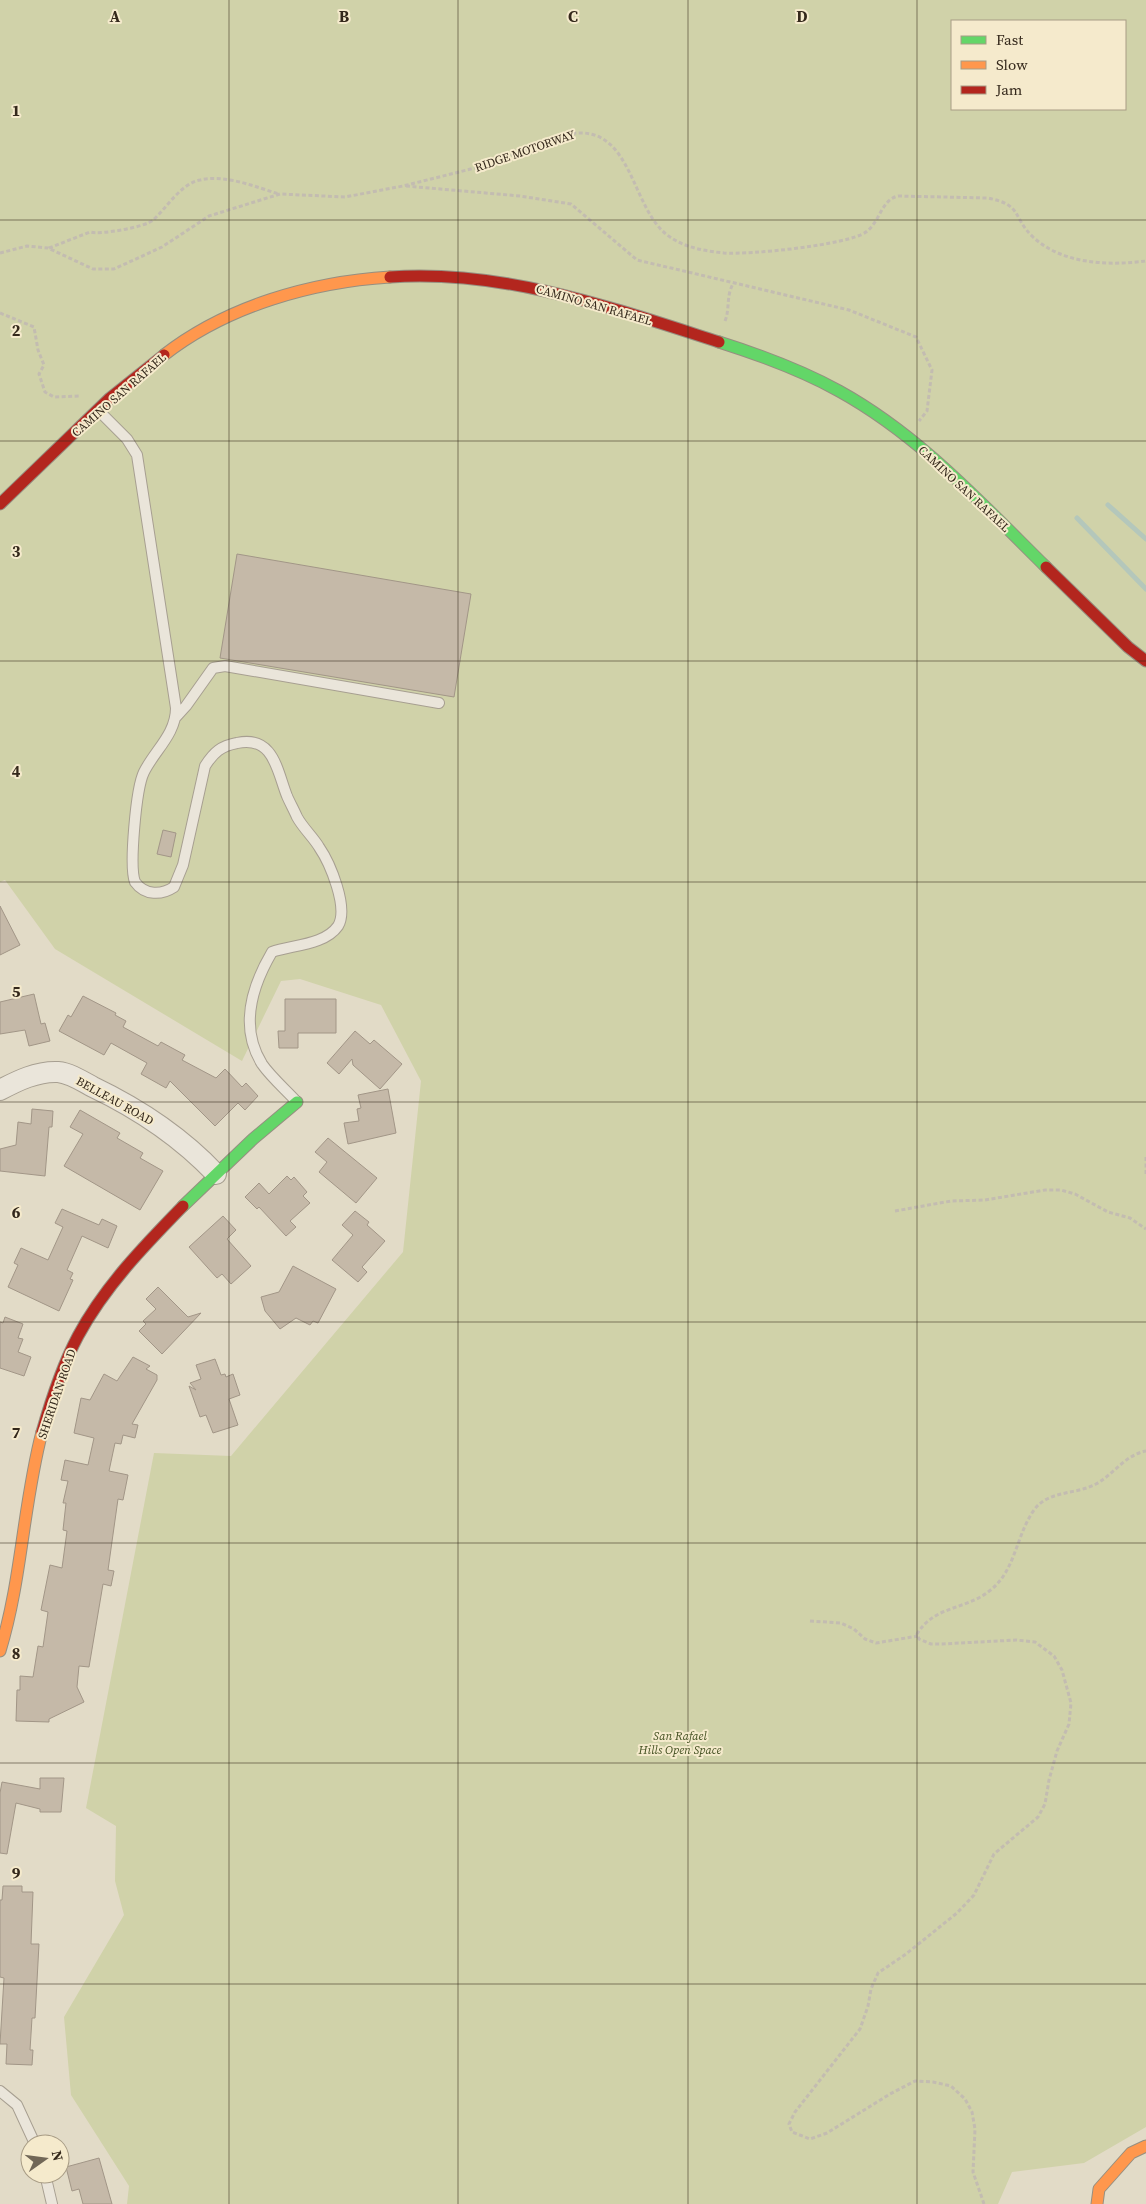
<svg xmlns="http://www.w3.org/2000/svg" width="1146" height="2204" font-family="'Source Serif 4',serif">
<rect width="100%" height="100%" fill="#e2dbc7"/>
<path fill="#d0d2a9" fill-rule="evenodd" d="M0,0H1146V2127L1084,2163L1012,2172L998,2204H127L129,2186L71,2095L64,2017L124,1915L115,1881L116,1826L86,1808L154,1453L231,1456L403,1252L421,1081L381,1005L300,979L281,981L242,1061L55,949L5,880L0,882ZM952,21H1125V109H952Z"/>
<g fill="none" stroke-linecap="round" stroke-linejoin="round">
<path stroke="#b4c7bb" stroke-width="5" d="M1108,505L1146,539
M1077,518L1146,589"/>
</g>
<path fill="#c5b9a8" stroke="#a29687" d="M237,554L471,594L454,697L220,658Z
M163,830L176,833L171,857L157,854Z
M0,906L20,945L0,955Z
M34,994L41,1024L45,1023L50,1041L29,1046L25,1030L0,1034V1002Z
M83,996L116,1013L115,1015L126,1021L123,1027L158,1046L161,1042L185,1055L182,1060L216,1078L225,1069L242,1087L246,1083L258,1096L245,1110L238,1103L215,1126L170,1081L166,1088L141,1074L147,1063L111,1043L104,1055L59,1031L68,1015L71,1017Z
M285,999H336V1033H298V1048H279L278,1031H285Z
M355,1031L370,1044L374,1040L402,1064L380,1089L353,1065L352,1059L339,1074L327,1063Z
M388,1089L396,1133L348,1144L344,1123L359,1121L357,1109L361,1108L358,1095Z
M32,1109L53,1111L52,1127H49L45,1176L0,1171V1149L16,1145L18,1122L31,1124Z
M80,1110L120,1133L117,1138L143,1153L140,1158L163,1171L140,1210L64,1166L83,1134L70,1127Z
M328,1138L377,1178L356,1203L319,1172L327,1162L315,1152Z
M287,1176L291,1180L294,1177L307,1192L303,1196L310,1203L290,1221L296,1227L286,1236L259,1207L257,1209L245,1197L259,1183L269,1194Z
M62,1209L99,1225L102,1219L117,1226L108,1248L82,1236L67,1270L73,1273L70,1279L73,1280L59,1311L8,1287L18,1265L14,1263L21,1248L48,1260L63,1227L55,1223Z
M355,1211L369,1222L367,1225L385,1241L362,1267L367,1272L358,1282L332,1260L353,1235L342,1225Z
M223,1216L236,1230L227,1239L251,1266L231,1284L222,1274L217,1278L189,1247Z
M293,1266L336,1289L318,1323L313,1321L310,1325L296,1318L280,1329L265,1311L261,1297L279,1292Z
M158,1287L188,1317L201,1313L162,1354L139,1331L146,1324L143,1321L156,1309L146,1299Z
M5,1317L23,1324L18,1338L23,1339L18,1352L31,1357L24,1376L0,1368V1322L3,1323Z
M133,1357L150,1366L146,1369L157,1375V1380L132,1424L138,1425L135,1438L123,1435L121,1444L115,1443L109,1471L128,1475L123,1500L118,1499L108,1570L114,1571L111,1586L103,1584L89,1667L79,1666L77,1687L84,1702L49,1719V1722L16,1721L17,1690H20V1676L33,1677L38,1646L43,1647L48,1612L41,1610L50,1565L62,1568L67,1531L63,1530L66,1503H63L68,1481L61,1480L65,1460L88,1465L94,1438L74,1433L81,1398L90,1400L104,1374L117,1381Z
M215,1359L221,1375L225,1374L226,1377L233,1374L240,1395L229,1399L238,1425L213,1433L206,1415L200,1417L189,1386L196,1390L190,1383L201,1379L196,1365Z
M40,1778H64L61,1812H40V1809L16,1803L7,1854L0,1853V1793L2,1782L40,1789Z
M3,1886H22V1892H33L31,1944H39L35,2018H32L30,2050H33L32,2065L6,2064L7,2044H0L4,1978L0,1977V1900H2Z
M99,2158L112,2204H83L79,2189L72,2191L66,2167Z"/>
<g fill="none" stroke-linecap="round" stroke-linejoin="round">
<g stroke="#a79f91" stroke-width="12">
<path id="lane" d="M98,410L127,439L137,455L176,708C176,734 155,750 144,772C136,788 129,867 135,882C145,896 162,895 174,887L183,865L205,766C214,752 221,746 237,743C274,735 277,771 287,796C290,803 294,810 297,817C303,828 313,837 319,847C330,863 349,908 338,926C325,945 292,945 272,952C252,986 239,1027 262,1064C271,1077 285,1089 296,1101
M176,717L186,706L213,668L225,666L439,703
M0,2091L17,2105L35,2144
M45,2174L52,2204"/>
</g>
<g stroke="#a79f91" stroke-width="22">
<path id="street" d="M0,1090C17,1081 37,1071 58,1072C70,1073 82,1081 93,1087C139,1109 181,1137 216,1174"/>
</g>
<g stroke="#968f81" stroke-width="13">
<path id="fast" d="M719,342C760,355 801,370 839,391C919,435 982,504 1046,567
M183,1206L253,1139L297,1102"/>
</g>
<g stroke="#968f81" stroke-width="13">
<path id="slow" d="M164,355C227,306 311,282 390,277
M0,1651C22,1579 23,1504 42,1432
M1097,2204L1099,2189L1131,2153L1146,2146"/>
</g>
<g stroke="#968f81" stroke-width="13">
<path id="jam" d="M390,277C503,269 613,308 719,342
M0,504L110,398L164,355
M1046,567L1128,647L1146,661
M42,1432C51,1400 62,1366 78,1336C105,1286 144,1246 183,1206"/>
</g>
<path stroke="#c3bcb1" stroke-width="3" stroke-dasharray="4 2.5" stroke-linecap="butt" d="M406,186L520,196L571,204L637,260L849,310L916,337L932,370L927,411L919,421
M49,248L90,232C100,235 146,227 153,220C167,208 180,184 200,180C225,174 256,187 279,194
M0,253L27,246L48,248L93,269H114L162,247L209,216L280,194L345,197L403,186L475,168L569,134C634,122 630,211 670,237C686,248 705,251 724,253C749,255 848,245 866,232C880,222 881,200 898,196L988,198C1023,205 1012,217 1033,237C1062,264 1108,266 1146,261
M0,313L34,327L38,350L44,365L39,374L45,392L54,397L81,396
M725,321C730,309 726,296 733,284
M1146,1157V1175
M895,1211L951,1201L985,1200L1045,1190H1061L1075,1194L1108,1212L1130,1218L1146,1229
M810,1621L841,1623L854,1629L865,1639L876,1643L918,1636
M984,2204L973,2172L975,2129L972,2112L965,2099L951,2086L933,2082L915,2081L890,2094L827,2133L810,2139L792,2132L789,2124L795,2112L860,2029L868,2006L871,1989L878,1973L906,1954L957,1913L974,1895L994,1854L1038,1817L1045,1804L1049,1780L1057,1751L1069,1724L1071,1703L1062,1670L1054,1656L1035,1642L1016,1640L942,1644H931L919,1639L917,1634C934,1606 964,1610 988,1592C1016,1572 1015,1537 1034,1510C1048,1490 1076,1495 1096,1484C1114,1474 1125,1455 1146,1451"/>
<use href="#lane" stroke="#eae5da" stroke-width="10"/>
<use href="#street" stroke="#eae5da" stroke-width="20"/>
<use href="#fast" stroke="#63d668" stroke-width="11"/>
<use href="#slow" stroke="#ff974d" stroke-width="11"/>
<use href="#jam" stroke="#b3261e" stroke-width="11"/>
</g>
<path fill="none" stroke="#34281b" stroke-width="1" stroke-opacity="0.55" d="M229,0V2204M458,0V2204M688,0V2204M917,0V2204M0,220H1146M0,441H1146M0,661H1146M0,882H1146M0,1102H1146M0,1322H1146M0,1543H1146M0,1763H1146M0,1984H1146"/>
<g text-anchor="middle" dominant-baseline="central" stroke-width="4" stroke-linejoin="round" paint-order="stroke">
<g font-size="12" fill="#34281b" stroke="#f5eacc">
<text transform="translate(525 151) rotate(-19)">RIDGE MOTORWAY</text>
<text transform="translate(594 305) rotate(16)">CAMINO SAN RAFAEL</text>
<text transform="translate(119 395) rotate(-41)">CAMINO SAN RAFAEL</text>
<text transform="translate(964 489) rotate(43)">CAMINO SAN RAFAEL</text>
<text transform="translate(115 1101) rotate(29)">BELLEAU ROAD</text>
<text transform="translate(57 1394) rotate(-71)">SHERIDAN ROAD</text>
</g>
<g font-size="12" font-style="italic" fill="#435021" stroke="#f5eacc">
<text x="680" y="1736">San Rafael<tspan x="680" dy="14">Hills Open Space</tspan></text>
</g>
</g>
<g font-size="16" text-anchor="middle" font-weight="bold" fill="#34281b" stroke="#f5eacc" stroke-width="4" stroke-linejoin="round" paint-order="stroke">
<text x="115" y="22">A</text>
<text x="344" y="22">B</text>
<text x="573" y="22">C</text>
<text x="802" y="22">D</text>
<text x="16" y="116">1</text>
<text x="16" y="336">2</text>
<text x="16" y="557">3</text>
<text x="16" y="777">4</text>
<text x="16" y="997">5</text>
<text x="16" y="1218">6</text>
<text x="16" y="1438">7</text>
<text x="16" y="1659">8</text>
<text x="16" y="1879">9</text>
</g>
<rect x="951" y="20" width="175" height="90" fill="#f5eacc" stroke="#a89c85"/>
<rect x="961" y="36" width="25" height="8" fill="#63d668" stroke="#a89c85"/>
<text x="996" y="45" font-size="15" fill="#34281b">Fast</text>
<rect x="961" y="61" width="25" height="8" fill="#ff974d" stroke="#a89c85"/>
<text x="996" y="70" font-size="15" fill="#34281b">Slow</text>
<rect x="961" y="86" width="25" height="8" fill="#b3261e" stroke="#a89c85"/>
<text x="996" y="95" font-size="15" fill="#34281b">Jam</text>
<g transform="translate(45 2159) rotate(76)"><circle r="24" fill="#f5eacc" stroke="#a89c85"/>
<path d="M0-4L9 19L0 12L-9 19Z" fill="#716757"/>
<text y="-8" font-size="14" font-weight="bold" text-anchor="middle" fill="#34281b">N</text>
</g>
</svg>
